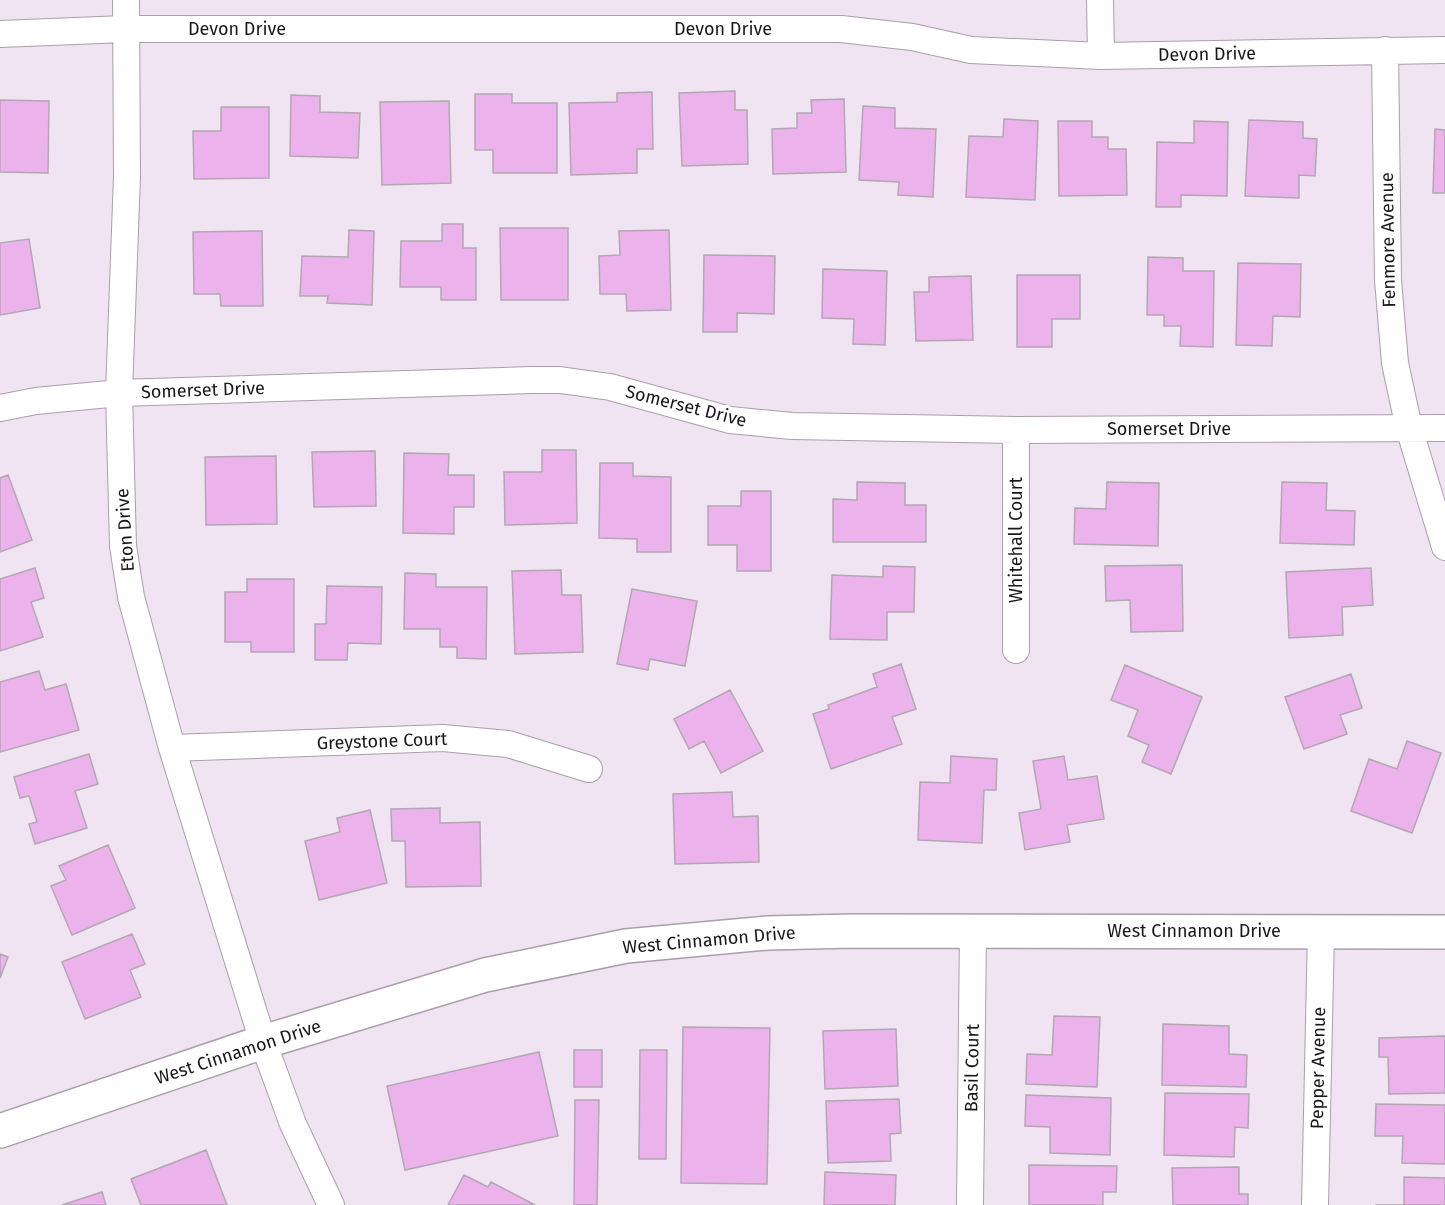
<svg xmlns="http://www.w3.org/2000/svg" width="1445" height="1205" font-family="'Fira Sans',sans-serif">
<rect width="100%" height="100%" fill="#f1e4f2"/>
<path fill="#ebb2ec" stroke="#b3a7b3" stroke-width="1.5" d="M735,91V110H747L748,164L682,166L679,93Z
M652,92L653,149H637V173L571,175L569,103L617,102V93Z
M475,94H512V103H557V173H493V150H475Z
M291,95L320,96V112L360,113L358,158L290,156Z
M844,99L846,172L773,174L772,129L797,128V113H812L811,100Z
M0,100L49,101L48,173L0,172Z
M449,101L451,183L382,185L380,102Z
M863,106L895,108V128L936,129L933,197L898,195L899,182L859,180Z
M221,107H269V178L194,179L193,131H221Z
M1004,119L1038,121L1035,200L966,197L969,136L1003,137Z
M1249,120L1303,122V138L1317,139L1315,176L1299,175V198L1245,196Z
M1058,121H1092V137H1108V149H1126L1127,195L1059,196Z
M1194,121L1228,122L1227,196L1181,195V207H1156L1157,142L1194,143Z
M1435,129L1445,130V193H1433Z
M442,224H463V248H476V300H441V287H400L401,241H442Z
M500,228H568V300H501Z
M349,230L374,231L372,305L327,303L328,296H300L302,256L348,257Z
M669,230L671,310L627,311L626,294H600L599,256L620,255L619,231Z
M262,231L263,306H221L220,294H194L193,232Z
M29,239L40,308L0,315V243Z
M704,255L775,256L774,314L737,313V332H703Z
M1148,257L1183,258V271H1214L1213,347L1180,346L1181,326H1164V315H1147Z
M1238,263L1301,264L1300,317L1273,316L1272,346L1236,345Z
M823,269L887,271L885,345L853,344L854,319L822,318Z
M1017,275H1080V319H1052V347H1017Z
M971,276L973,340L916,341L914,292H929V277Z
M542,450H576L577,523L505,525L504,472H542Z
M375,451L376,506L314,507L312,452Z
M404,453L449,454L448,475H474V507H454V534L403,533Z
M276,456L277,524L206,525L205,457Z
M600,463H633V476L671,477V552H637V539L599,538Z
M8,475L32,540L0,552V478Z
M857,482L905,483V505H926V542H833V499L857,500Z
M1107,482L1159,483L1158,546L1074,544L1075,508L1106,509Z
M1282,482L1327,483L1326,510L1355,511L1354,545L1280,543Z
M741,491H771V571H737V545H708V506H741Z
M1182,565L1183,631L1131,632L1130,600L1106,601L1105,566Z
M883,566L915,567L914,612H887V640L830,639L832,575L883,577Z
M35,568L44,598L31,602L43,637L0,651V579Z
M1371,568L1373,605L1342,607L1343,635L1289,638L1286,572Z
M561,570L562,595H581L583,652L515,654L512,571Z
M405,573L436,574V587H487L486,659L457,658V647H440V629H404Z
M247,579H294V652H251V642H225V592H247Z
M327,586L382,587L381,644L348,643L347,660H315V624H326Z
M632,589L697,601L685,666L650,659L648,670L617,664Z
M901,664L916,709L892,717L902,744L831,769L813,714L829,709L828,705L877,687L873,674Z
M1125,665L1202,697L1171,774L1142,762L1149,745L1128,736L1138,710L1111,700Z
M39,671L45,690L66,684L79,730L0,752V682Z
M1351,674L1362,708L1340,715L1347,734L1304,749L1285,697Z
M730,690L763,751L721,773L704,741L689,749L674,719Z
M1407,741L1441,753L1412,833L1351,811L1369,759L1397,769Z
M89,754L98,784L75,791L87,828L35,844L29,824L37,822L29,796L20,798L14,777Z
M951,756L997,759L996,790H984L982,843L918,840L920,782L950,783Z
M1064,756L1068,780L1097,776L1104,819L1067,825L1070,842L1025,850L1019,813L1041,809L1033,761Z
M732,792L733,817L758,816L759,862L675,864L673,794Z
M440,808V823L480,822L481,886L406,887L405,841H392L391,809Z
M370,810L387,883L319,900L305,841L340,832L337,818Z
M108,845L135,908L72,935L51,886L66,880L59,866Z
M132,934L145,964L130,970L141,997L85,1019L62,962Z
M0,954L8,957L0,978Z
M1054,1016L1100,1017L1097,1087L1026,1084L1027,1054L1052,1055Z
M1163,1024L1229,1026V1054L1247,1055L1246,1087L1162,1085Z
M683,1027L770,1028L767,1184L681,1183Z
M896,1029L898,1086L825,1089L823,1031Z
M1445,1036V1093L1389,1094L1388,1057H1379V1038Z
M574,1050H602V1087H574Z
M640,1050H667L666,1159H639Z
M539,1052L558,1136L405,1170L387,1086Z
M1165,1093L1249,1094L1248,1128L1235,1127L1234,1157L1164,1155Z
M1026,1095L1111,1098L1110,1155L1050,1153V1127L1025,1126Z
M899,1099L901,1133L890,1134L891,1161L828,1163L826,1101Z
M575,1100H599L597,1205H574Z
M1376,1104L1445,1105V1164L1402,1163L1403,1136H1375Z
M206,1150L227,1205H141L131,1179Z
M1029,1165L1117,1166L1116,1192H1103V1205H1029Z
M1239,1167V1194H1248V1205H1173L1172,1168Z
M825,1172L896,1175L895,1205H824Z
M464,1175L488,1187L491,1182L535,1205H448Z
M1404,1177L1445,1178V1205H1375H1404Z
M102,1192L106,1205H62Z"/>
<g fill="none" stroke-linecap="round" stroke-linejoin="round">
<g stroke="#ab9eab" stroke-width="28">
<path id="street" d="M126,0L127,176L119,393L123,546L131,597L172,748L263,1042L293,1124L331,1205
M1100,0L1101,56
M0,34L125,29H841L912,37L971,50L1101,56L1445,50
M1385,50L1388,280L1395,363L1409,428L1445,547
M0,408L36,401L119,393L532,380H560L610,387L730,420L792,426L1016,430L1445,428
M1016,430V650
M172,748L443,738L508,744L589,769
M970,1205L973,930
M1315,1205L1321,931"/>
</g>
<g stroke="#ab9eab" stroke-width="36">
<path id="secondary" d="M0,1131L263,1042L485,975L626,946L767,933L853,931L1445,932"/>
</g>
<use href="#street" stroke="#fff" stroke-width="26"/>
<use href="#secondary" stroke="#fff" stroke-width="33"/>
</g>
<g text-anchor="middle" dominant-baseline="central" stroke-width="6" stroke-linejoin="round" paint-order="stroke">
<g font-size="18" fill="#1a151a" stroke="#fff">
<text x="237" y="29">Devon Drive</text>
<text x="723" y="29">Devon Drive</text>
<text transform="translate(1207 54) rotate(-1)">Devon Drive</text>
<text transform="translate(1388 240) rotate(-91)">Fenmore Avenue</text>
<text transform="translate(203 390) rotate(-2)">Somerset Drive</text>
<text transform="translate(686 406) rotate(14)">Somerset Drive</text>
<text x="1169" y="429">Somerset Drive</text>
<text transform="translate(125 530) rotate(-94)">Eton Drive</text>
<text transform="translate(1016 540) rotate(-90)">Whitehall Court</text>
<text transform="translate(382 741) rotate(-2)">Greystone Court</text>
<text x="1194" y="931">West Cinnamon Drive</text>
<text transform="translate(709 940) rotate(-5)">West Cinnamon Drive</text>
<text transform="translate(238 1052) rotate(-18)">West Cinnamon Drive</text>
<text transform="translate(972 1068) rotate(-89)">Basil Court</text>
<text transform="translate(1318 1068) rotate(-89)">Pepper Avenue</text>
</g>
</g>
</svg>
